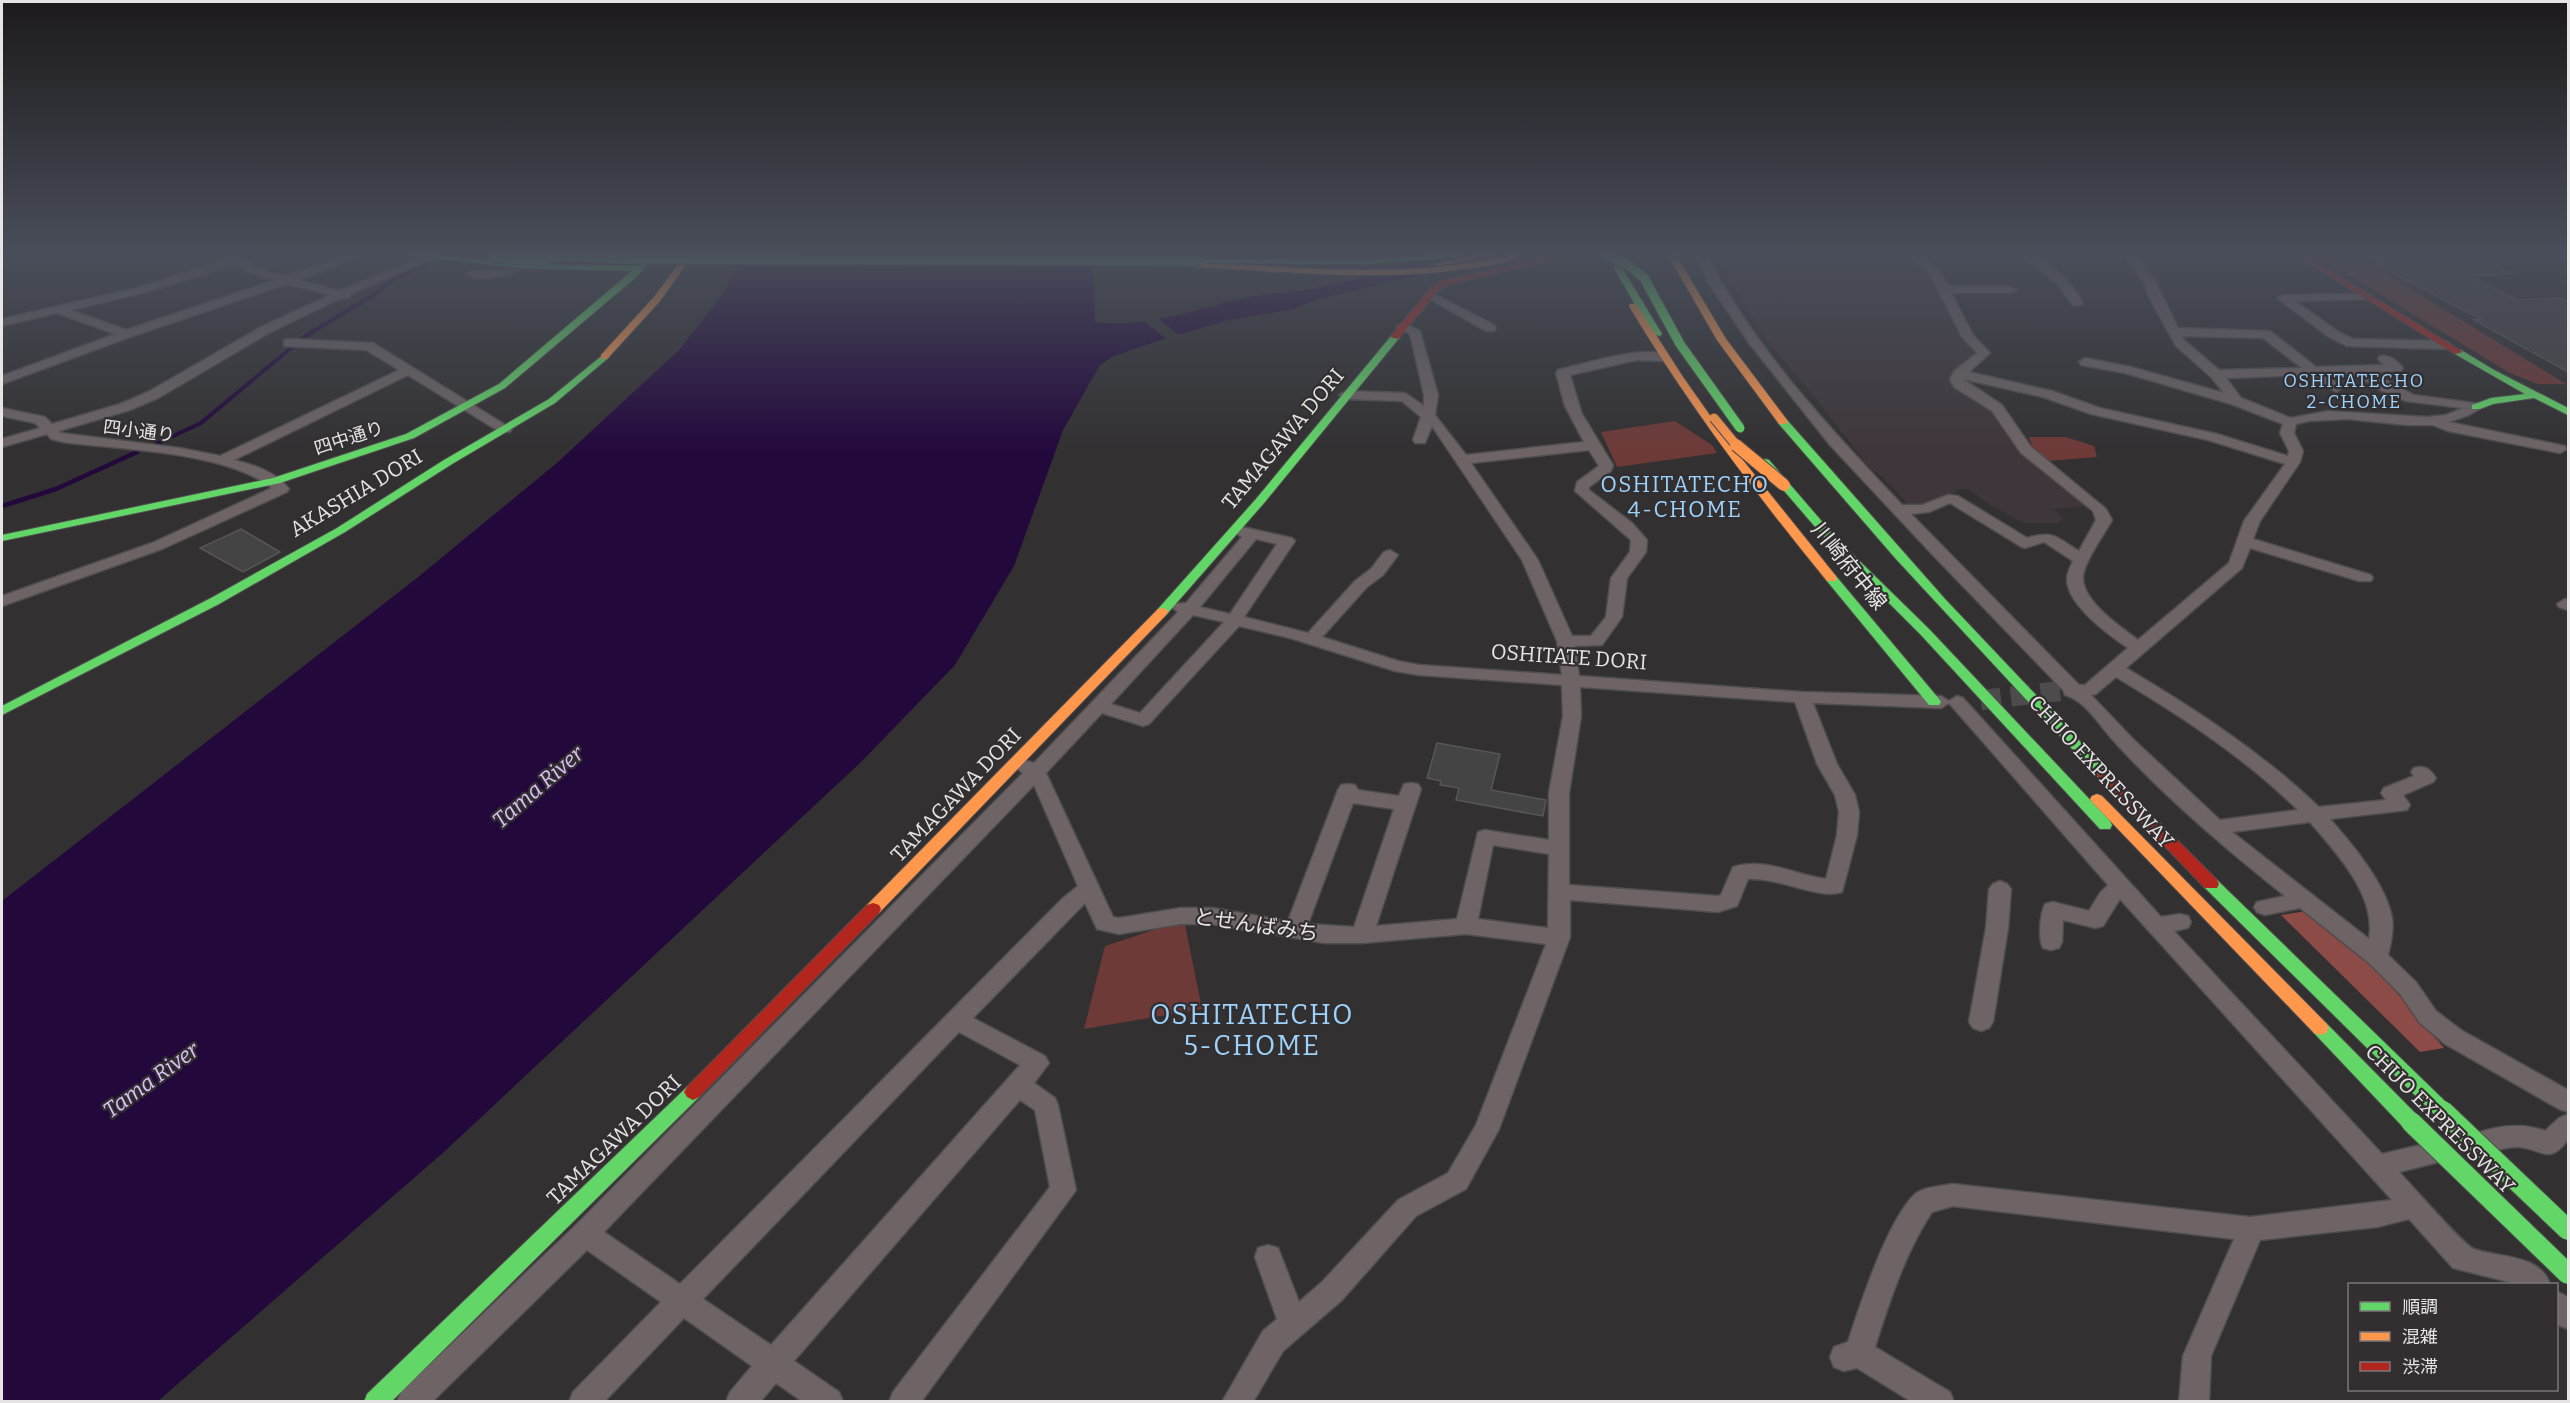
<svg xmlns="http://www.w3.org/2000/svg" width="2570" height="1403" font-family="Bitter,'Noto Sans JP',serif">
<rect width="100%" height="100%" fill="#323031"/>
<path fill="#3f363b" d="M1717,260L1918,261L1939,283L1938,290L1954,318L1960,336L1975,348L1978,354L1952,377L1989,405L2086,506L2054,509L2063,518L2058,523H2024L1990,505L1968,489H1958L1952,495L1933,499L1921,507L1908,504L1881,476L1868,466L1818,401L1765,338Z"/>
<path fill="#6e3a38" d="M2315,255H2355L2566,384H2538L2510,373Z
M1675,421L1712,445L1717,453L1617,467L1601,432Z
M2029,437H2066L2094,446L2097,457L2047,461L2034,451Z
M1184,920L1202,1009L1084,1029L1105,946Z"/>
<path fill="#8c4b47" d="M2307,911L2367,958L2444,1048L2420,1052L2281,915Z"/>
<path fill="#23083c" d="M743,255H1089L1094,277L1095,322C1149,329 1199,307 1251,297C1282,291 1316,290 1348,286L1294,309L1229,320L1161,340L1114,356L1100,365L1063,430L1014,566L955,665L862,761L445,1151L158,1401L2,1402V901L417,578L558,462L679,350L723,294Z"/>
<path fill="#323031" d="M1155,316L1181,337L1168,340L1141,319Z"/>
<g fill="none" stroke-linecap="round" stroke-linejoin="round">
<path stroke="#23083c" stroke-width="4" d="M243,259L260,255
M152,446L201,423L304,337L373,295L392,280L427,263"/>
<path stroke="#23083c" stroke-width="4.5" d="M151,447L155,445
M2,506L56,489L137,452"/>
<path fill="#23083c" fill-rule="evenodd" d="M1421,263L1428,265L1430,269L1428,273L1310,301L1303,299L1300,295L1303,291Z"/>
</g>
<path fill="#454445" stroke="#585657" stroke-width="1.5" d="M2365,255H2475L2514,274L2470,276L2518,300L2560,298L2568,302V372L2474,320L2481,319L2375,264H2381Z
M241,529L280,552L243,572L200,548Z
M1437,743L1500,754L1491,790L1546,800L1543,816L1456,800L1459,788L1440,785L1441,781L1427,778Z"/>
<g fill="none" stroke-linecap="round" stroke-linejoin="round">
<path stroke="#4d4b4c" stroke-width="20" stroke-dasharray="20 10" stroke-linecap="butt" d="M1981,700L2060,691"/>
<g stroke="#4f4d4e" stroke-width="3">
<path id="street" d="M228,255L243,259L258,269L286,276L349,255H366L299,280L339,291L425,256L431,255L434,258L350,294V298H341L269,333L158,398L130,410L59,431L61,433L180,448L220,456L399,370L366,350L284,346V340L288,339L373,343L512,429L510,432H500L408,375L234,460C254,465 276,472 289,489L287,492L162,549L2,606V596L152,543L272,488C225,451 122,450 63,442L51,439L47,434L2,447V439L40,428L35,423L2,416V408L45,417L52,424L120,404L148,392L261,327L330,295L287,284L130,337L2,384V376L115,334L57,313L2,326V319L136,288L226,260L225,258ZM235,265L250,273L275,280L126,330L71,310L143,293Z
M1696,255H1707C1754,349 1831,429 1902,505H1922L1948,495L1958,496L2027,538C2054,530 2056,537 2079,551L2096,520L2093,511L2021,453L1992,411L1954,387L1950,379L1954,371L1977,353L1962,337L1930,274L1909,255C1929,255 1939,269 1948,286L2011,287L2017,290L2011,293H1951L1973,335L1990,353L1969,372L2052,391L2100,408L2217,434L2288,456L2289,451L2280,433L2283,424L2231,404L2125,373L2081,365L2079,362L2085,358L2131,367L2224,393L2211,377L2176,346L2149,297L2144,282L2123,255H2134L2155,281L2178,328L2270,331L2316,367L2384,365L2378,359L2380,356C2388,354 2398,361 2403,368L2401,371L2370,372L2414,395L2481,404L2483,407L2469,415L2449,422L2565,446L2567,449L2560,453L2448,431L2433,425H2407L2347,419L2309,421L2296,424L2294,433L2303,451L2300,462L2260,521L2253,539L2371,575L2373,578L2371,581H2359L2250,548L2242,568L2126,668C2195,709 2261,752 2319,807L2386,800L2381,793L2384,788L2414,776L2411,772L2414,768C2425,765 2430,769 2436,778L2433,782L2403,795L2410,805L2407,810L2330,819C2352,844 2386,884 2392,918C2394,930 2391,943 2388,955L2416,982L2436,1011L2461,1030L2568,1090V1112L2559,1109L2445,1044L2420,1023L2400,994L2369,963L2300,908L2265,915L2257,912L2254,907L2257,902L2285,896C2225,848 2162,795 2111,738C2099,724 2084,700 2065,695L2063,690L1930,552L1830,445L1749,343L1710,285ZM2182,336L2263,338L2302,368L2219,370L2185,341ZM2353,373L2382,391L2406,401L2463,408L2446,415L2427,417L2328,411L2291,418L2241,398L2226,378L2311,375L2336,392L2342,388L2326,374ZM1963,379L2043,397L2091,414L2208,440L2285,464L2244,521L2229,563L2138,640C2121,627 2083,602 2083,578C2083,563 2104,535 2112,520L2106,509L2031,447L2002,405ZM1950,503L2020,546L2025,548L2044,542L2073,561C2071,566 2067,573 2067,579C2067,605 2109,635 2128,648L2085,685H2079L1911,514L1929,512ZM2116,677C2181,716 2244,757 2298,810L2220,820L2134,740L2091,695L2096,694ZM2310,822C2336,853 2377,895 2369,939L2232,832Z
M2021,255C2047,255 2071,281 2083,303L2081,305H2073L2057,284Z
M521,263L525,264V268C512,275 479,283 466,274L472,271L505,270Z
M1430,292L1494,325L1496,328L1494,331H1486L1426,297L1424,295Z
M2368,294L2372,295V299L2295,301L2337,331L2353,339L2445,341L2451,345L2445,349L2347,346L2329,337L2277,298L2283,295Z
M1403,323L1420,331L1438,395L1435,415L1466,455L1584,442L1565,406L1556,373L1558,370C1579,365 1653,342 1669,357L1663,361L1637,360L1570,375L1582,414L1613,465L1611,471L1589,487V490L1632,523L1647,540L1646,552L1627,578L1622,617L1602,645L1575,646L1579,676L1802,692L1941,696L1949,701L1957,696L1963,698L2161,917L2180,914L2188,916L2191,922L2188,928L2174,931L2382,1154L2438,1141L2447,1144L2451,1152L2447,1160L2399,1172C2411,1184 2464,1246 2474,1249C2499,1258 2540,1254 2550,1284H2517L2453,1268L2409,1219L2377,1227L2260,1240L2211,1356L2209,1402H2179L2183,1356L2234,1239L1953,1206L1932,1212C1905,1253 1890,1300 1875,1347L1950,1392L1954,1402H1912L1857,1368L1844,1371L1834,1367L1830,1357L1834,1347L1848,1342C1860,1305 1887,1222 1914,1195C1922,1187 1942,1186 1953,1184L2250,1217L2392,1200L2120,899L2103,926L2095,928L2063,920L2062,942L2059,948L2051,950L2043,948C2038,938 2040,915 2045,904L2053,902L2089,911L2100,893L2108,885L1949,703L1941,708L1813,703L1837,764L1855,795L1859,812L1857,835L1842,892C1817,900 1780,877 1748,879L1737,906L1718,912L1570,900V937L1499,1129L1466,1189L1416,1216L1342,1300L1283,1351L1253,1402H1222L1263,1331L1277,1319L1255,1257L1258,1248L1268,1245L1278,1248L1299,1302L1322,1282L1398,1200L1448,1173L1476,1125L1546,944L1466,934L1362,943H1324L1212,924H1181L1119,934L1097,929L1085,903L973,1018L1045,1056L1049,1063L1034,1083L1055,1098L1058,1105L1076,1190L921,1402H889L893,1392L1050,1187L1035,1110L1020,1100L794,1361L839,1392L843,1402H803L776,1383L760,1402H726L730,1392L752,1366L684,1318L604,1402H569L573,1392L661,1302L587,1250L432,1402H397L401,1392L576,1225L1023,773L1014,766L1017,762L1024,760L1034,763L1178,612L1172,607L1174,604L1186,603L1242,537L1234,532L1237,529L1242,527L1292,538L1295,541L1244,617L1308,633L1355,581L1371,569L1384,552L1390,550L1398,555L1383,575L1367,587L1322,637L1398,661L1419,665L1562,675L1557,641L1522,560L1432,426L1425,443H1415L1413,440L1421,417L1402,401L1346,399L1339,395L1346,391L1405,393L1424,406V395L1411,338L1409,333L1397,327ZM1589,450L1599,466L1577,482L1575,491L1631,540L1630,552L1611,578L1606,617L1591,636H1572L1538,560L1471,463ZM1256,539L1277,544L1230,614L1200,607ZM1193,615L1224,622L1140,713L1111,704ZM1239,626L1290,638L1395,671L1419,675L1562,685L1563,716L1549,793V840L1485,830L1478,832L1457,919L1376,926L1421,789L1418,784L1411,783L1404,784L1399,796L1358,790L1355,785L1348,784L1341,785L1338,790L1288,921L1212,908H1181L1119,918L1113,917L1046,773L1102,713L1143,726L1149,724ZM1580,687L1795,702L1817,764L1835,795L1839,812L1837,835L1826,879C1794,875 1766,857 1733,867L1721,895L1718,896L1569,885V793L1581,716ZM1034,785L1078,886L1062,899L680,1284L604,1232ZM1353,803L1394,809L1354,927L1308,924ZM1493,845L1549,854L1548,928L1478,919ZM959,1032L1020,1065L771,1345L703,1299Z
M2565,599L2568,600V610L2559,607L2557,604Z
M2000,881L2007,884L2011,889L2008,928L1993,1022L1989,1028L1981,1031L1973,1028L1969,1022L1986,928L1989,889L1993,884Z
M2568,1114V1140C2563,1145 2557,1154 2549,1154C2539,1154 2528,1146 2516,1147C2502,1147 2488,1155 2474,1150L2470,1142L2474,1134C2497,1126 2521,1122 2545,1131L2559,1118Z
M2556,1291L2568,1297V1329L2556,1324Z"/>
</g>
<g stroke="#4f4d4e" stroke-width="2">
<path id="fast" d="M405,255H437L521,264L637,266L648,255H657L635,278L505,388L414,438L280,483L2,541V535L273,478L406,434L499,384L632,271L521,268Z
M1424,255H1465L1461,257L1369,264L1201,263L1197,261L1201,259L1369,260Z
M1615,266L1622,268L1662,334L1660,336L1652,334L1614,268Z
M1392,335L1400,337L1264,503L1166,615H1158L1156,612L1158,609L1256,499Z
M2455,350H2461L2494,370L2568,408V415L2534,398L2493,404L2480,409H2472V405L2491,398L2525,394L2455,354Z
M604,354L609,357L607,359L555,403L452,464L345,532L219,604L2,715V706L211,598L337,528L444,460L549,399Z
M1783,419L1787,420L1945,599L2109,772L2111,775L2109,778H2099L1896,559L1779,424L1778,422Z
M1765,459L1769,460L1837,539L1929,629L2110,821L2112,825L2110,829H2100L1921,635L1829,543L1761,464L1760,462Z
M1831,574L1835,575L1939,699L1941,702L1939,705H1929L1827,581L1825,578Z
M2211,878L2217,880L2450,1106L2452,1111L2450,1116L2443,1119L2436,1116L2205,888L2203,884L2205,880Z
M2320,1021L2326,1023L2418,1116L2420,1122L2418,1128L2411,1130L2404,1128L2314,1033L2311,1028L2314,1023Z
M693,1084L699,1087L702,1092L699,1097L391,1402H364L367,1394L687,1087Z"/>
</g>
<g stroke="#4f4d4e" stroke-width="2">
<path id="slow" d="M685,255H693L660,301L607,359H601V355L654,297Z
M1476,255H1497L1438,266L1434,264Z
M1508,255H1523C1507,264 1483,267 1465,269C1375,282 1284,271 1194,267L1190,265L1194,263C1298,266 1405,281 1508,255Z
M1668,255H1676L1726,339L1787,420V424H1779L1717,340Z
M1630,304H1636L1683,377L1730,444L1835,575L1837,578L1835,581H1827C1755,493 1687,403 1629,306Z
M1162,608L1166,609L1168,612L1166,615L879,913L873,915L867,913L865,909L867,905L1158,609Z
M2097,794L2102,796L2326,1023L2329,1028L2326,1033L2320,1035L2314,1033L2092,802L2090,799L2092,796Z"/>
</g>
<g stroke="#4f4d4e" stroke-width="2">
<path id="jam" d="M1558,255H1575L1447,285L1437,292L1398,339L1390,337L1431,288L1441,281Z
M2295,255H2305L2463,352L2455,354Z
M2104,770L2109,772L2217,880L2219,884L2217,888H2205L2099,778L2097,775Z
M873,903L879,905L881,909L879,913L699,1097L693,1100L687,1097L684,1092L687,1087L867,905Z"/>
</g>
<use href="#street" fill="#6e6466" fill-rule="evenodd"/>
<use href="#fast" fill="#63d668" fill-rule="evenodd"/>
<use href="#slow" fill="#ff974d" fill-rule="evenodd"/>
<use href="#jam" fill="#b3261e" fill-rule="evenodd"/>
<g stroke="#4f4d4e" stroke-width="11" stroke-linecap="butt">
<path id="fast-bridge-far1" d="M526,255L624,259L1201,261
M1606,255L1627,264L1644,278L1680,344L1740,428
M491,258L547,261"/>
</g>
<g stroke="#4f4d4e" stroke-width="22" stroke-linecap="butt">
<path id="fast-bridge" d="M2443,1111L2568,1230
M2411,1122L2568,1274"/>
</g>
<g stroke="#4f4d4e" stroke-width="11" stroke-linecap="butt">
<path id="slow-bridge-far1" d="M1714,418L1737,446"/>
</g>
<g stroke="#4f4d4e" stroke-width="14" stroke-linecap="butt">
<path id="slow-bridge" d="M1736,445L1784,485"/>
</g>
<use href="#fast-bridge-far1" stroke="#63d668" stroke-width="9"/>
<use href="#fast-bridge" stroke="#63d668" stroke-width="20"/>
<use href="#slow-bridge-far1" stroke="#ff974d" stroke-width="9"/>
<use href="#slow-bridge" stroke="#ff974d" stroke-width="12"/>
</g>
<linearGradient id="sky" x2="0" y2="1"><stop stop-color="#1c1a1b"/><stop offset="0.56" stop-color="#494e5a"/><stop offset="1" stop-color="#494e5a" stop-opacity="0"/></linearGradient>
<rect width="2570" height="452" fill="url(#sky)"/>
<g text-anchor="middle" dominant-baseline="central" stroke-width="4.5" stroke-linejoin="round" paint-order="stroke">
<g font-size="18" letter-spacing="1.5" fill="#9cd2fb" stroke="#332f31">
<text x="2354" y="381">OSHITATECHO<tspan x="2354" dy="21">2-CHOME</tspan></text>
</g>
<g font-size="18" fill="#e6e4e5" stroke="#332f31">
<text transform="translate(139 431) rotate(7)">四小通り</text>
<text transform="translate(349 438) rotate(-18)">四中通り</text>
</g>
<g font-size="21" fill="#e6e4e5" stroke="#332f31">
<text transform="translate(1283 439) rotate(-50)">TAMAGAWA DORI</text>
<text transform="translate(356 493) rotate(-31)">AKASHIA DORI</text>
<text transform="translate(1849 566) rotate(51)">川崎府中線</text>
<text transform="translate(1569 657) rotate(4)">OSHITATE DORI</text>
<text transform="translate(2101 772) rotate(47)">CHUO EXPRESSWAY</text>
<text transform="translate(956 795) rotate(-46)">TAMAGAWA DORI</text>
<text transform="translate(1256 925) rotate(8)">とせんばみち</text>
<text transform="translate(2440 1119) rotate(45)">CHUO EXPRESSWAY</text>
<text transform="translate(614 1140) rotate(-44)">TAMAGAWA DORI</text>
</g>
<g font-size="22" letter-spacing="1.5" fill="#9cd2fb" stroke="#332f31">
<text x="1685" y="484">OSHITATECHO<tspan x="1685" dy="25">4-CHOME</tspan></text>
</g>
<g font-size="22" font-style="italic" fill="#d7c1f7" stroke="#332f31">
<text transform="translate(538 787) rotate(-41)">Tama River</text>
<text transform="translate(151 1080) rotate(-36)">Tama River</text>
</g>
<g font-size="27" letter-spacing="1.5" fill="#9cd2fb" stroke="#332f31">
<text x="1252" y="1015">OSHITATECHO<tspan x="1252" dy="31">5-CHOME</tspan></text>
</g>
</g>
<rect width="2570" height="1403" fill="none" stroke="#e6e4e5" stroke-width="6"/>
<rect x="2348" y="1283" width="210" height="108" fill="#332f31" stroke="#7b7779" stroke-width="1.5"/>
<rect x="2360" y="1302" width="30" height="9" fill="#63d668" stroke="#7b7779" stroke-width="1.5"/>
<text x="2402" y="1313" font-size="18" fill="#e6e4e5">順調</text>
<rect x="2360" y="1332" width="30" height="9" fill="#ff974d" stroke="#7b7779" stroke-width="1.5"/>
<text x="2402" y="1343" font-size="18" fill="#e6e4e5">混雑</text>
<rect x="2360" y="1362" width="30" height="9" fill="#b3261e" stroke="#7b7779" stroke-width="1.5"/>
<text x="2402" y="1373" font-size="18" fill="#e6e4e5">渋滞</text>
</svg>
